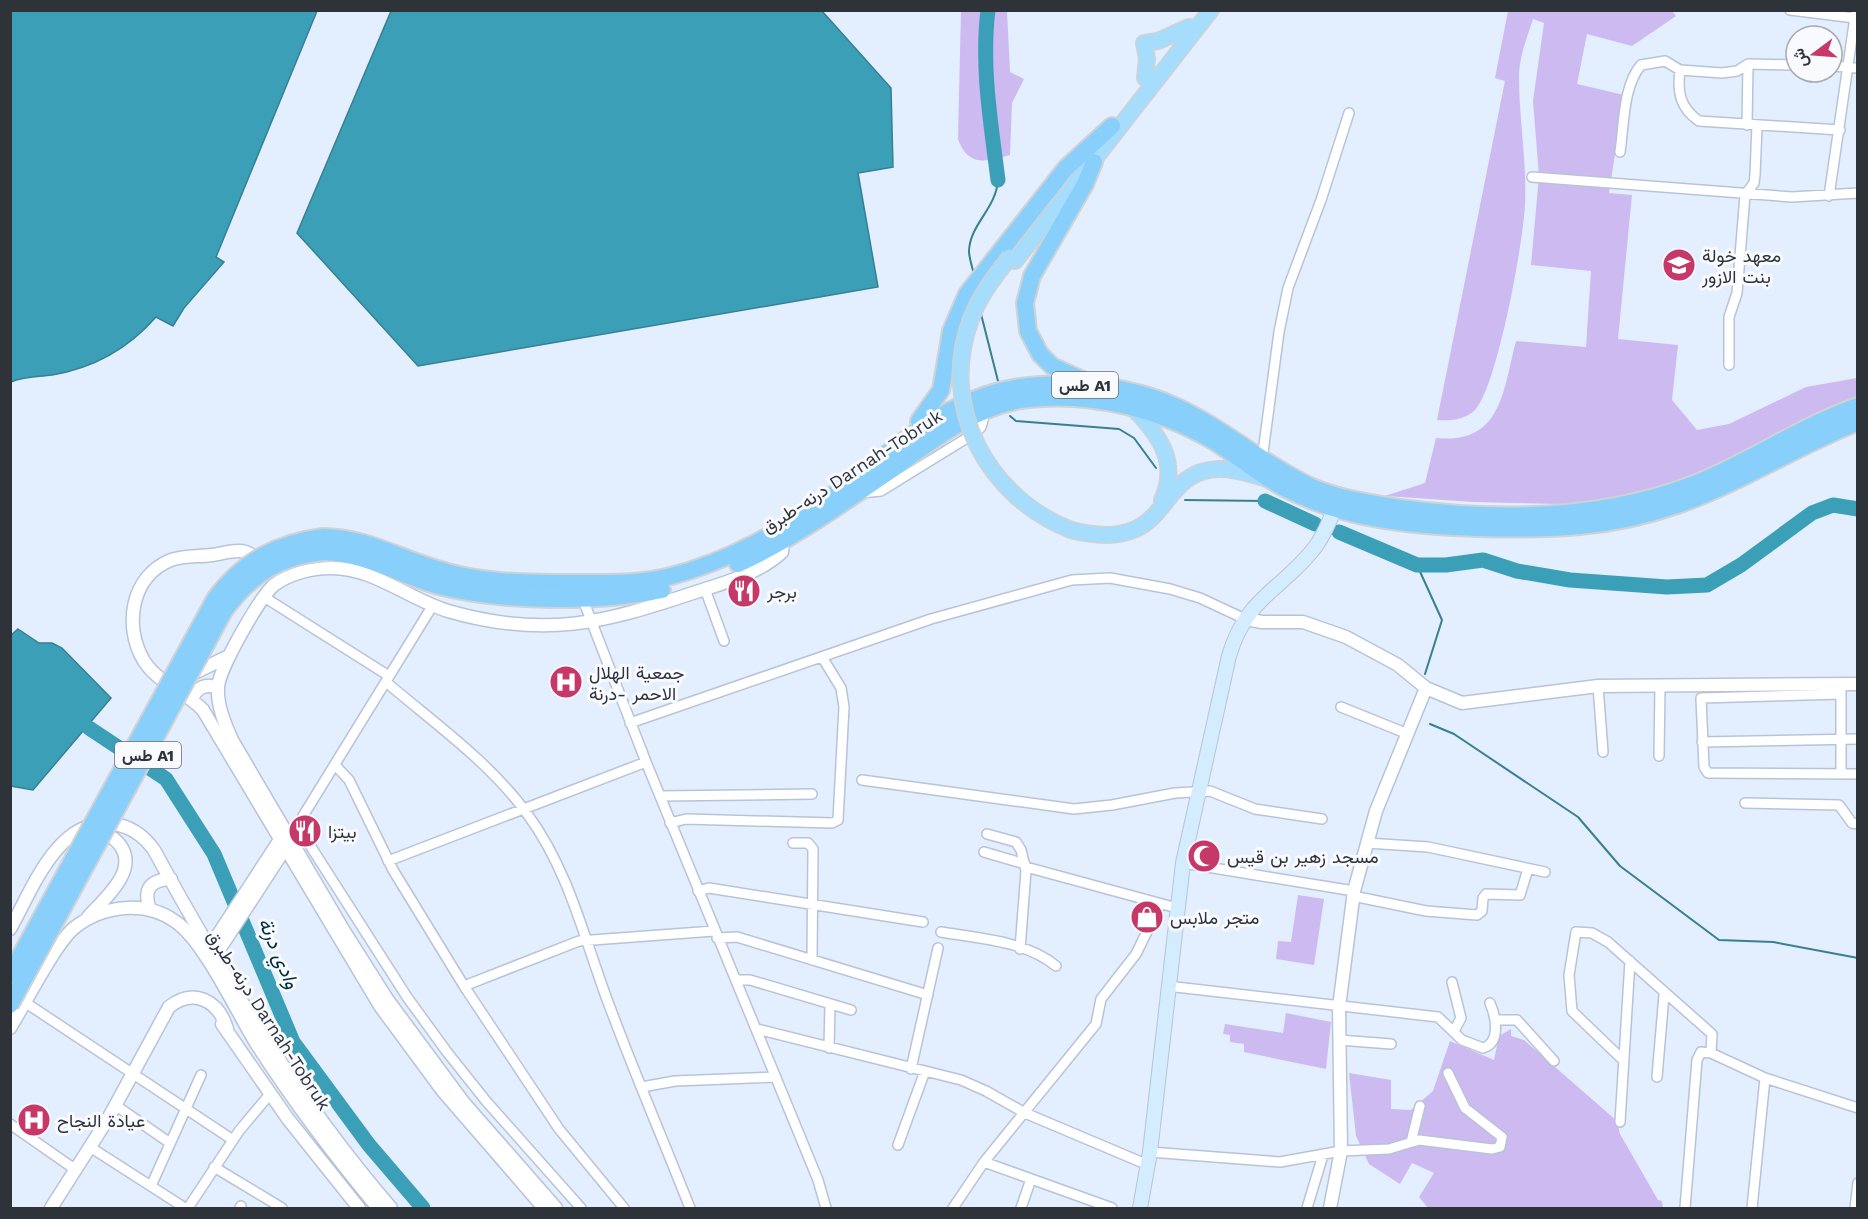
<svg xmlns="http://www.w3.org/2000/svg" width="1868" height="1219" font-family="'Work Sans',Vazirmatn,sans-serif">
<rect width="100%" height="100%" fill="#e3eefe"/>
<path fill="#cdbaf0" d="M961,11H1007L1010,72L1024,79L1012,103L1010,155C986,162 968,167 958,139Z
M1508,11H1672L1676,16L1632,46L1587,34L1577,84L1624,95L1609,193L1632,195L1618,339L1678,345L1672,400L1697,430L1729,424L1806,387L1857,378V399L1669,489L1605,501L1562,504L1474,502L1385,496L1425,483L1436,438C1502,445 1503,390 1516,341L1586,347L1591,271L1531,265L1539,176L1533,101L1544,23L1533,19C1527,38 1519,57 1519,77C1519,119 1527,162 1525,204C1524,239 1497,388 1475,410C1465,420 1450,421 1437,420L1505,81L1495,78Z
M1298,895L1324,899L1314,965L1276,959L1278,941L1291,942Z
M1286,1013L1331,1022L1326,1069L1244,1052V1044L1230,1042V1035L1223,1034L1225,1024L1283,1033Z
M1511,1029V1036L1524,1040L1617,1121L1620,1134L1658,1200L1662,1201L1663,1208H1428L1419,1197L1434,1173L1412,1163L1400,1184L1369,1164L1356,1136L1349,1073L1391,1080V1109L1411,1110L1433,1091L1450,1041L1494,1060L1499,1036Z"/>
<path fill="#3ba0b7" stroke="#377f92" stroke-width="1.5" d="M11,10L317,11L216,257L224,262L184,308L173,326L156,317C128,349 94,368 52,375C38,377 24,376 11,382Z
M391,11H822L891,88L893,167L858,173L878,287L418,366L297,233Z
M18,629L39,643H52L62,648L111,698L33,790L11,786V635Z"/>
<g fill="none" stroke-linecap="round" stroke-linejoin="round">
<path stroke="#377f92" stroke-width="2" d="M974,276C973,268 969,259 969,251C970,224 996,209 998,180
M981,314L998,381
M1010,416L1016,421L1119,429L1134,438L1156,468
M1185,500L1265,501
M1417,565L1442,620L1425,674
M1430,724L1454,734L1578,817L1620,866L1719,940L1773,942L1858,958"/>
<path stroke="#3ba0b7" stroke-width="15" d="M988,10C981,67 991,124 998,180
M1265,501L1315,524
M1339,532L1417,565H1446L1483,560L1517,571L1570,580L1667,587L1707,585L1741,565L1812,513L1833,505L1858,509
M89,728L166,779L214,854L293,1042L369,1145L423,1208"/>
<g stroke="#b7c4d8" stroke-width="12">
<path id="minor" d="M1790,10L1855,18
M1832,66L1858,68
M1680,70C1677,92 1680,108 1699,121L1840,130
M1747,125L1748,64
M1620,152C1624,125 1623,86 1641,65L1665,61L1680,70L1722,73L1737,71L1748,64L1796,65
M1532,177L1792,197L1858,193
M1829,196L1856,10
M1729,365V317L1737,293L1745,195L1754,183L1755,175L1757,126
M1262,460L1279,332L1288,288L1321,200L1349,113
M861,493L881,491L975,433L981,427L986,410
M705,589L724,641
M264,597L389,676
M582,597L646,762L818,1180L826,1208
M433,605L303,816L302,831L313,850L407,997L447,1052L486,1101L581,1208
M386,682C434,723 491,763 528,815C571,874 585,943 611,1010C636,1077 664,1142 690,1208
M1598,686L1603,752
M1841,689V773
M1841,694L1701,698L1704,767L1708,773L1858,774
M1341,707L1408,734
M630,723L931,619L1072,580L1110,578L1170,589L1200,598L1245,619
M1702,742L1858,739
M1659,756L1660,687
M335,765L349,780L393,870L464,986L559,1129L624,1208
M862,780L1074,809L1112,805L1175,793L1210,791L1255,809L1322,819
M660,796L812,794
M1745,803L1839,805L1852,823L1858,824
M670,823L686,819L832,823L838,820L844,707L841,688L822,657
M987,834L1016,842L1021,850L1026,871L1020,949
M793,843H808L813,849L812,960
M1367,843L1428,847L1545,872
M984,852L1025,864
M388,861L646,762
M1183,863L1354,891
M1026,867L1177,908
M698,891L709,888L923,922
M1353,896L1426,911L1477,915L1482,911L1483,898L1486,894L1520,895L1528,869
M941,932C978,938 1026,941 1056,966
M717,938L737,937L928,995
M736,980H750L851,1010
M1452,982L1461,1018L1454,1031
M464,986L579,941L714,931
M1167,986L1438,1017L1462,1040L1483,1048C1501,1043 1496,1017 1490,1003
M26,1003L233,1140
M1495,1020H1517L1554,1061
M757,1029L961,1080L986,1091L1025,1113L1148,1165
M1339,1040L1391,1044
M829,1048L830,1005
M1711,1053L1765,1078L1858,1108
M1623,1060L1572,1011L1569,975L1576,932L1592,933L1608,942L1712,1034L1711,1053L1701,1052L1697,1060L1685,1208
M911,1069L938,948
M1657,1077L1664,995
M642,1087L675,1081L776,1077
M115,1105L170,1143
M1620,1122L1630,961
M10,1124L76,1170
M1411,1142L1420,1106
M898,1145L925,1071
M90,1147L185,1208
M1150,1152L1280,1162L1341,1151L1389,1149L1419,1140L1492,1149L1500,1147L1502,1137L1465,1108L1448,1073
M984,1162L1112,1208
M214,1167L282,1208
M151,1186L201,1075
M188,1208L239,1131L270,1094
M240,1208L241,1206
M953,1208L984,1162L1096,1024L1101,999L1136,954L1160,905
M1021,1208L1031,1179
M1307,1208L1323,1155
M1752,1208L1765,1078
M1855,1208L1858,1183"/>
</g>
<g stroke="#b7c4d8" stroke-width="15">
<path id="tertiary" d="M260,564C246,544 232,552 212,555C198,557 184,555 171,560C131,576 123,626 144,661C159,684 185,691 203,710L380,1006L442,1090L544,1208
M1245,619L1262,622H1303L1346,637L1398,665L1426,688L1462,703L1598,686L1858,684
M186,677L227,657
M192,699C197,687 206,683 218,688
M150,910C143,890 149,880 171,879
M88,917C104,899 139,871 120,845C114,837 105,833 95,833
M10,929C32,891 57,817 113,824C130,826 144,836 154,850C223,976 297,1099 391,1208
M210,947L283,835
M215,956L288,844
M222,1024L288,1119L359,1208
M10,1028C25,1004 55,944 74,928C103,905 146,900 176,922C204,941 237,1012 256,1043C293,1101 334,1155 378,1208
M51,1208L109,1117L169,1007C194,987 219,1001 227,1029
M556,1208L464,1103L387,999L344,931L232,740C225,724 217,706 218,688C218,670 260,597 274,585C288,574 312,568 330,568C373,567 408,599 448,611C545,639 603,623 696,592C724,583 760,573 782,552L783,542
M1330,1208L1341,1151L1339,1007L1354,891L1376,811L1426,688"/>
</g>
<g stroke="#b7c4d8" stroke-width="16">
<path id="secondary" d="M1140,1208L1150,1152L1183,863L1229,656C1247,595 1283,590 1316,546C1324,535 1329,521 1335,509"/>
</g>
<g stroke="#d1d2d4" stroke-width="18">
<path id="primary" d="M1145,78L1147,59L1144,43L1158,41L1189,27
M1015,261L1211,10
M1131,406C1158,433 1180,462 1162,500
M1071,530C1175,556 1152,472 1218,469C1234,468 1249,474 1264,478"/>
</g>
<g stroke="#d1d2d4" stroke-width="20">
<path id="trunk" d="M1087,382L1052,366L1040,354L1028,331L1025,303L1032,276L1085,184L1094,162
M919,421L941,390L951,331L967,294L1066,168L1112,126
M323,537C367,538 394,556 434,568C481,584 531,583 581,583C611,583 642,584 671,576C730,561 783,530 833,495C900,447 952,389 1040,385C1087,382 1134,387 1177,407C1225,429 1264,465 1312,487C1340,499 1370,503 1400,508C1498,521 1601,520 1694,484C1750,462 1800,426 1858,406
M325,552C370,554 401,577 443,587C505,602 600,603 662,590
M738,564C790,540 836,508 884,475C927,445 973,405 1028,399C1092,392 1159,409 1215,442C1239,457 1261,476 1286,489C1344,519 1411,526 1476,528C1550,530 1610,529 1680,504C1742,482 1797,446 1858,422"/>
</g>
<use href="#minor" stroke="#fff" stroke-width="9"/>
<use href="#tertiary" stroke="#fff" stroke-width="12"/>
<use href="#secondary" stroke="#d3edfe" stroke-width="14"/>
<use href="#primary" stroke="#a6dcfc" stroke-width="15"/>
<use href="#trunk" stroke="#88d0fb" stroke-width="16"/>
<g stroke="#d1d2d4" stroke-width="18" stroke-linecap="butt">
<path id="primary-bridge" d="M1010,257C995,276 980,295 971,319C938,406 987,497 1071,530"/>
</g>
<g stroke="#d1d2d4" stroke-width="20" stroke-linecap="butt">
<path id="trunk-bridge" d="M10,975L215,599C243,561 277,543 323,537
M10,1005L224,611C250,575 281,555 325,552"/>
</g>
<use href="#primary-bridge" stroke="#a6dcfc" stroke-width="15"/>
<use href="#trunk-bridge" stroke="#88d0fb" stroke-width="16"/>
</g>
<defs>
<g id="university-disc" transform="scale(1.725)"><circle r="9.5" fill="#c53868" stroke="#f8fafe"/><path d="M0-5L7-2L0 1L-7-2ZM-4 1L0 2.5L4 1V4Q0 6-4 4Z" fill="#fff"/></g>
<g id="restaurant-disc" transform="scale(1.725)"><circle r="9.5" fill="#c53868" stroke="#f8fafe"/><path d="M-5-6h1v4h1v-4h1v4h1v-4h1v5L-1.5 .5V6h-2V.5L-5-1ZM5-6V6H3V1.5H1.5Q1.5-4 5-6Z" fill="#fff"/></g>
<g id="hospital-disc" transform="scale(1.725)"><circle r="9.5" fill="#c53868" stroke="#f8fafe"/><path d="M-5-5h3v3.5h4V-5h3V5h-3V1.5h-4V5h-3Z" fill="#fff"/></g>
<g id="mosque-disc" transform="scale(1.725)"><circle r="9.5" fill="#c53868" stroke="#f8fafe"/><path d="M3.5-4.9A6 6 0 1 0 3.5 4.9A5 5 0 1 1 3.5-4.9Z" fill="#fff"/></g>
<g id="shop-disc" transform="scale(1.725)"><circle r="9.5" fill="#c53868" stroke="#f8fafe"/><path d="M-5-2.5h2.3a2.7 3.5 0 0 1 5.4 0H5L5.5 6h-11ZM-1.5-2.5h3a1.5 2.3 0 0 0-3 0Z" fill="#fff"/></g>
</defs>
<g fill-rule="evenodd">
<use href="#university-disc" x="1679" y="265"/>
<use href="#restaurant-disc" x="744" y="591"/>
<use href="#hospital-disc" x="566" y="682"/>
<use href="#restaurant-disc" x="305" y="831"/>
<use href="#mosque-disc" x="1204" y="856"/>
<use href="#shop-disc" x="1147" y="917"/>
<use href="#hospital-disc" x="34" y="1120"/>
</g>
<g text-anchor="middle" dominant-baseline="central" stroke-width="6" stroke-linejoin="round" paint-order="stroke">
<g fill="#f8fafe" stroke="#6b6f75" stroke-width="1.5">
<rect x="1052" y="372" width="66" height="26" rx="4.5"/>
<rect x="115" y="742" width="66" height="26" rx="4.5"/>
</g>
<g font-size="16" font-weight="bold" fill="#2e333a">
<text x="1085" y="385">طس A1</text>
<text x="148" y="755">طس A1</text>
</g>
<g font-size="18" fill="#2e333a" stroke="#f8fafe" text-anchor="start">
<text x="1702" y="255">معهد خولة<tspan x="1702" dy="21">بنت الازور</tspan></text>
<text x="767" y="591">برجر</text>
<text x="589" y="672">جمعية الهلال<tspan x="589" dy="21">الاحمر -درنة</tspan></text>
<text x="328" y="831">بيتزا</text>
<text x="1227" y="856">مسجد زهير بن قيس</text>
<text x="1170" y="917">متجر ملابس</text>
<text x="57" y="1120">عيادة النجاح</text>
</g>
<g font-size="18" fill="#2e333a" stroke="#f8fafe">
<text transform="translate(852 471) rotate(-33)">درنه-طبرق Darnah-Tobruk</text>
<text transform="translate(269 1020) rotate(57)">درنه-طبرق Darnah-Tobruk</text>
</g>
<g font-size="20" font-style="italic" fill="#00303a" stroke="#f8fafe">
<text transform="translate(279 953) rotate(67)">وادي درنة</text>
</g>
</g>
<rect width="1868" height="1219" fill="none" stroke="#2e333a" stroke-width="24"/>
<g transform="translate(1814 54) rotate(254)"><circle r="28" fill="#f8fafe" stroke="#a7aab0" stroke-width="1.5"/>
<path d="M0-4.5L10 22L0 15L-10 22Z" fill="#c53868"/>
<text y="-9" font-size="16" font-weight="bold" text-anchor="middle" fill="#2e333a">ش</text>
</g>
</svg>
